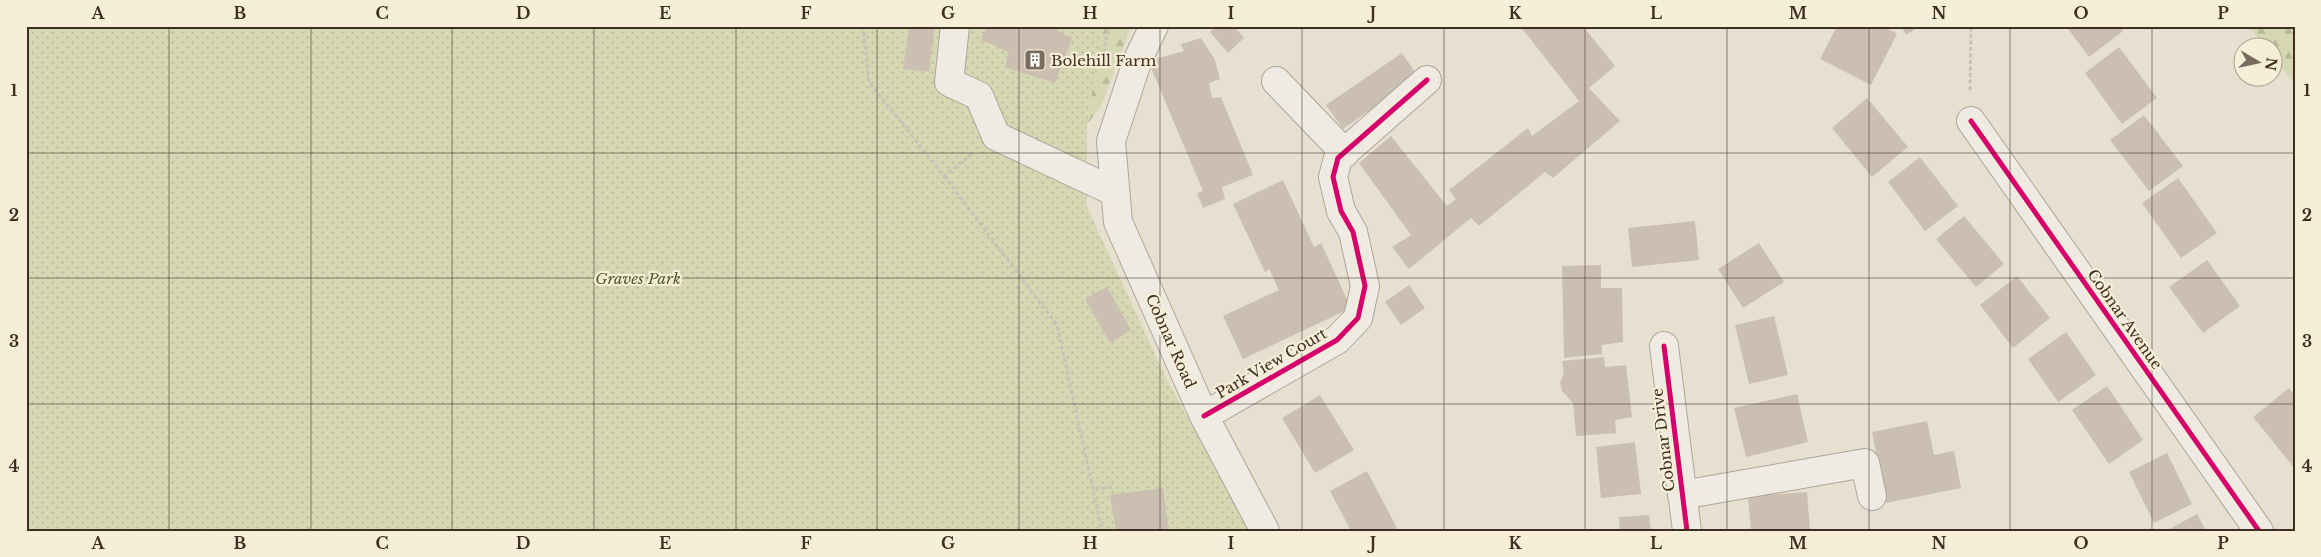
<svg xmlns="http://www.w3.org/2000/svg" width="2321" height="557" font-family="'Libre Baskerville',serif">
<defs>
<pattern id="forest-firs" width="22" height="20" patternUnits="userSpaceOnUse" patternTransform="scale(1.25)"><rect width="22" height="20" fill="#d6d7b3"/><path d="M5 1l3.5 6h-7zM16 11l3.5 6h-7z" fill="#b9b99a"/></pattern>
<pattern id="park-dots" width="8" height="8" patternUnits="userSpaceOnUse" patternTransform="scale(1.25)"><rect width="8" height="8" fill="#d6d7b3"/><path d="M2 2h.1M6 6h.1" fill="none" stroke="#b9b99a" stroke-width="1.8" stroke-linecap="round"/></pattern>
</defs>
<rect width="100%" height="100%" fill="#e7e0d1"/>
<path fill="url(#forest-firs)" d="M1081,26H1131L1102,104L1087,125L1099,44Z
M2248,26H2295V84L2274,58V48L2265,47Z"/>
<path fill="url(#park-dots)" d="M26,26H1102L1087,125V207L1166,378L1250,531H26Z"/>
<path fill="#cbbfb2" d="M909,26H935L929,72L903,69Z
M987,26H1059L1058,31L1072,38L1055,83L1005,67L1009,52L981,40Z
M1216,26H1234L1244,38L1228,53L1210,32Z
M1520,26H1583L1615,66L1589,88L1620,121L1553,178L1545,172L1479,226L1471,218L1409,269L1392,247L1411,235L1359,163L1391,136L1447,206L1456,199L1449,190L1528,128L1532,136L1579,101Z
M1837,26H1883L1897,34L1871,85L1820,59Z
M1901,26H1920L1906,35Z
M2066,26H2120L2123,31L2089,57Z
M1201,38L1215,60L1220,79L1209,83L1212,98L1221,97L1253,175L1222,187L1225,199L1203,208L1197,193L1203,191L1148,61L1184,51L1181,44Z
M2119,47L2157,98L2122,124L2085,73Z
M1402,53L1418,76L1343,129L1326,105Z
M1867,98L1908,147L1872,177L1832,128Z
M2144,115L2183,166L2149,191L2110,140Z
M1920,157L1958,206L1925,231L1888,182Z
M2178,178L2217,233L2181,258L2142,203Z
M1283,180L1314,247L1321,243L1351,308L1243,359L1223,316L1279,290L1269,269L1265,272L1233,204Z
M1964,216L2004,264L1976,287L1936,239Z
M1695,221L1699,260L1632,267L1628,228Z
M1759,243L1784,282L1743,308L1718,269Z
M2207,260L2240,306L2203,333L2169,287Z
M1601,265V288H1622L1623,342L1602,345V354L1564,358L1562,266Z
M2017,276L2050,318L2013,348L1980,305Z
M1409,285L1425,308L1401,325L1385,302Z
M1107,287L1131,330L1110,343L1085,299Z
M1774,316L1788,375L1749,384L1735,325Z
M2066,332L2096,375L2058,402L2028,359Z
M1604,357L1605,367L1626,365L1632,417L1615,420L1616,433L1576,436L1573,403L1562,391L1560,382L1564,374L1562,361Z
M2107,386L2143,440L2109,464L2072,410Z
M2289,388L2295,395V469L2253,417Z
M1797,394L1808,442L1746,457L1734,408Z
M1320,395L1354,450L1315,473L1282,418Z
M1927,421L1934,455L1954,451L1961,488L1886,503L1872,432Z
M1635,442L1641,494L1601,498L1596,447Z
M2167,453L2192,504L2154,523L2129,472Z
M1367,471L1397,528L1392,531H1351L1330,491Z
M1163,488L1169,531H1116L1110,495Z
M1807,492L1810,531H1751L1748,496Z
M2197,514L2206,531H2166Z
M1649,515L1651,531H1620L1619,517Z"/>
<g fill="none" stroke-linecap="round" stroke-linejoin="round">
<g stroke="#ada599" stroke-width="30">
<path id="minor" d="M955,26L949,82L979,96L996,136L1115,192
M1154,26L1138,59L1111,141L1118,222L1204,416L1265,531
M1276,81L1345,153
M1971,121L2259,531
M1664,346L1687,531
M1204,416L1337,340L1358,318L1365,286L1353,232L1341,211L1333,177L1338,158L1427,80
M1682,495L1865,463L1872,496"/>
</g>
<path stroke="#c8c2b9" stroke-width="3" stroke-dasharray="4 2.5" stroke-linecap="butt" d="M863,26L869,82L944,176L972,154
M1104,53L1108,26
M1970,90L1971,26
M944,176L1057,325L1102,531
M1095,489L1112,487"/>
<use href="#minor" stroke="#efebe3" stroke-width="28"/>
<g stroke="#f7eed8" stroke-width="8">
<path id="cycleway" d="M1971,121L2259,531
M1664,346L1687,531
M1204,416L1337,340L1358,318L1365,286L1353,232L1341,211L1333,177L1338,158L1427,80"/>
</g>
<use href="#cycleway" stroke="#d6006c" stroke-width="5"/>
</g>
<path fill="none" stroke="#3d2e20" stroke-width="1" stroke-opacity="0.55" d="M169,26V531M311,26V531M452,26V531M594,26V531M736,26V531M877,26V531M1019,26V531M1160,26V531M1302,26V531M1444,26V531M1585,26V531M1727,26V531M1869,26V531M2010,26V531M2152,26V531M26,153H2295M26,278H2295M26,404H2295"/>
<defs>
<g id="building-square" transform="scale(1.125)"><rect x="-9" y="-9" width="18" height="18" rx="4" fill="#786c5e" stroke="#f7eed8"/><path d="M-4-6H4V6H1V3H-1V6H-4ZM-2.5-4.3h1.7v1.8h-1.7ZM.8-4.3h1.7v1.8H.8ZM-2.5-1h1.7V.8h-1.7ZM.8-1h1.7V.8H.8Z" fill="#fff"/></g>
</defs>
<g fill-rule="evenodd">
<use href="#building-square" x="1035" y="60"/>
</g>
<g text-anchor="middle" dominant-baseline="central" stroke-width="4.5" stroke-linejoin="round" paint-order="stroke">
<g font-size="15" fill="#3d2e20" stroke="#f7eed8" text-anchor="start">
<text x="1051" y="60">Bolehill Farm</text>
</g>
<g font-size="15" font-style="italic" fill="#4d5a26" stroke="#f7eed8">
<text x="638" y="278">Graves Park</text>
</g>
<g font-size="15" fill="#3d2e20" stroke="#f7eed8">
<text transform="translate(2125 319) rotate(55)">Cobnar Avenue</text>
<text transform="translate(1171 341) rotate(66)">Cobnar Road</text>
<text transform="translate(1271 363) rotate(-30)">Park View Court</text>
<text transform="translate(1663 440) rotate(-97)">Cobnar Drive</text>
</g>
</g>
<rect width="2321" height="557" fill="none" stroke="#f7eed8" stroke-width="55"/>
<g transform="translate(2258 62) rotate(99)"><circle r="24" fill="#f7eed8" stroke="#ada18e"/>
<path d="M0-4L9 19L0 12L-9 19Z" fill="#786c5e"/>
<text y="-8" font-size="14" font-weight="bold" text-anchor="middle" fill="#3d2e20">N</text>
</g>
<rect x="28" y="28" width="2266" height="502" fill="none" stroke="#3d2e20" stroke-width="2"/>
<g font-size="16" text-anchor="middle" font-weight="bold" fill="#3d2e20">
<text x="98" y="19">A</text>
<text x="240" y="19">B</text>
<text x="382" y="19">C</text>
<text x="523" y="19">D</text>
<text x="665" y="19">E</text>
<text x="806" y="19">F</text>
<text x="948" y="19">G</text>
<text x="1090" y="19">H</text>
<text x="1231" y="19">I</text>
<text x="1373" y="19">J</text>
<text x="1515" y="19">K</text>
<text x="1656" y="19">L</text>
<text x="1798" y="19">M</text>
<text x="1939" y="19">N</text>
<text x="2081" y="19">O</text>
<text x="2223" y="19">P</text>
<text x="14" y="96">1</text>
<text x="2307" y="96">1</text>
<text x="14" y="221">2</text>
<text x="2307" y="221">2</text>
<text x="14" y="347">3</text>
<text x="2307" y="347">3</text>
<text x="14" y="472">4</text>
<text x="2307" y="472">4</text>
<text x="98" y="549">A</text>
<text x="240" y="549">B</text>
<text x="382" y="549">C</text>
<text x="523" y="549">D</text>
<text x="665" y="549">E</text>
<text x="806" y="549">F</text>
<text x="948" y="549">G</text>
<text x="1090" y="549">H</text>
<text x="1231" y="549">I</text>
<text x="1373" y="549">J</text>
<text x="1515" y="549">K</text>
<text x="1656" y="549">L</text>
<text x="1798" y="549">M</text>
<text x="1939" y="549">N</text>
<text x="2081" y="549">O</text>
<text x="2223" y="549">P</text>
</g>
</svg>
